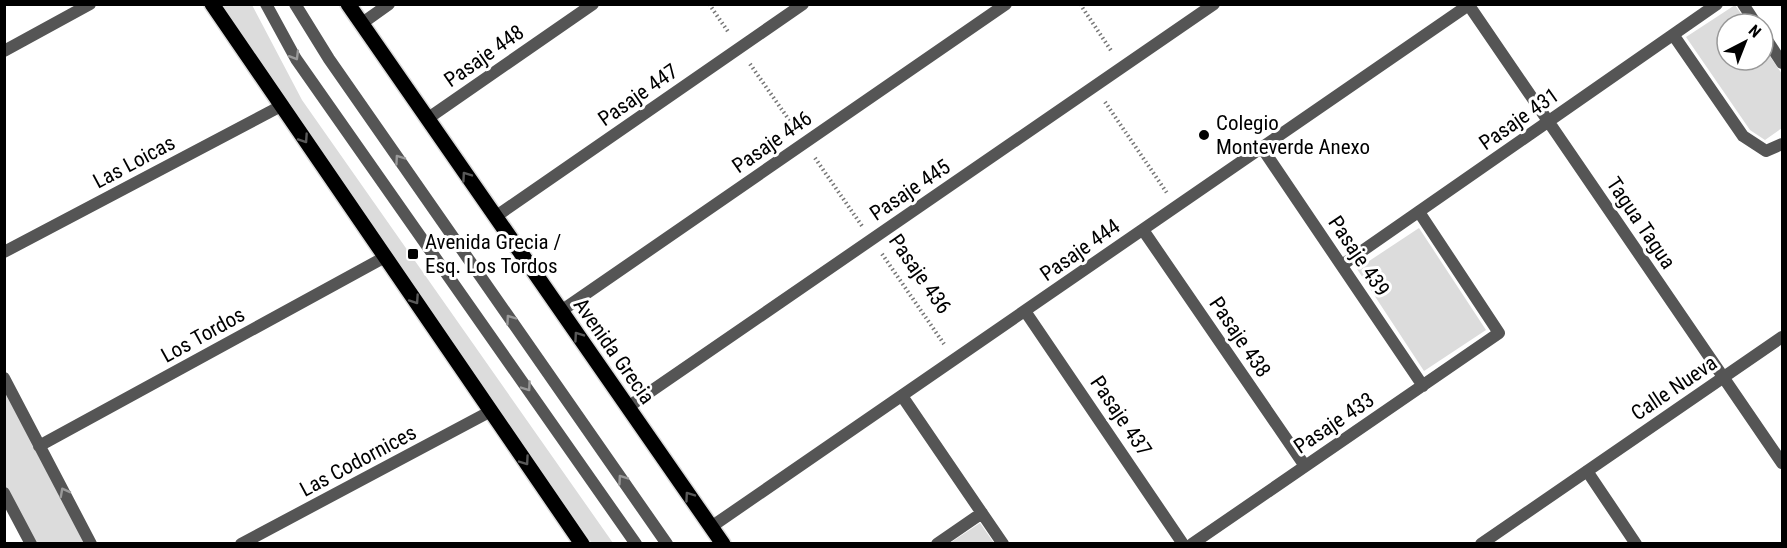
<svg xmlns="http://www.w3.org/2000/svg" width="1787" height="548" font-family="'Roboto Condensed',sans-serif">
<rect width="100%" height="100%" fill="#fff"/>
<path fill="#dcdcdc" d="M222,5H252L302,100L613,543H592L285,103Z
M1735,5L1748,24H1727V60H1763V46L1782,74V128L1765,140L1750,130L1686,37Z
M1419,228L1486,330L1424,371L1357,269Z
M4,389L86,543H32L5,489Z
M980,523L994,543H950Z"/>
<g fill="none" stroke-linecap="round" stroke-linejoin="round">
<g stroke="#dbdbdb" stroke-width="18">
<path id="primary" d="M212,4L582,544
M348,4L723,544"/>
</g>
<path stroke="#777" stroke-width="4" stroke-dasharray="1.5 3" stroke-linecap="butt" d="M709,4L729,33
M1080,4L1112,52
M750,64L794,127
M1105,102L1167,193
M815,158L862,226
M882,254L944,344"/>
<path stroke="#555" stroke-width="12" d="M266,4L296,59L636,544
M295,4L329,59L667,544"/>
<path stroke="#555" stroke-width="12" d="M1468,4L1782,463
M1743,4L1756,24
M361,24L389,4
M1763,34L1782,63
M1674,36L1743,136L1766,151L1782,144
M4,51L90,4
M427,119L593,4
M1262,148L1423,386
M495,217L803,4
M1143,230L1305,466
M4,252L281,106
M1342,265L1717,4
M561,311L1006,4
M1025,311L1183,544
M4,378L91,544
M902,396L1003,544
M628,407L1214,4
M39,446L385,257
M1587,471L1636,544
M4,493L31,544
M711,527L1470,4
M241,544L491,411
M937,544L982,513
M1192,544L1499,333L1419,212
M1481,544L1782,337"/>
<use href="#primary" stroke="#000" stroke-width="15"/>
</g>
<defs><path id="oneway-chevron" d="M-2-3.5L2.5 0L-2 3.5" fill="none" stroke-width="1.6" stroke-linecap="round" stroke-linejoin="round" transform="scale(1.5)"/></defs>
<g stroke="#999">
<use href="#oneway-chevron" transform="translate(295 56) rotate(59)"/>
<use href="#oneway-chevron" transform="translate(399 159) rotate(-125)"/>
<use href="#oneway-chevron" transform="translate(510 319) rotate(-125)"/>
<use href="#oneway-chevron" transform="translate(527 387) rotate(55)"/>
<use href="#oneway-chevron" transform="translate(622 479) rotate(-125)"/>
<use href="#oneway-chevron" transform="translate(64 492) rotate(-118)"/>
</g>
<g stroke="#595959">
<use href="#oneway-chevron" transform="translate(304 139) rotate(56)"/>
<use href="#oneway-chevron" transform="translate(466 176) rotate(-125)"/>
<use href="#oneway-chevron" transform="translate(415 300) rotate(56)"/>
<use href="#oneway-chevron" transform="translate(578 336) rotate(-125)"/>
<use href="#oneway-chevron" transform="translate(525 461) rotate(55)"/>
<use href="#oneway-chevron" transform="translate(689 496) rotate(-125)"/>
</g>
<g fill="#000" stroke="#fff" stroke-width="2">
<circle cx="1204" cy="135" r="6"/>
<rect x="407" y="248" width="12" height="12" rx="3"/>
</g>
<g text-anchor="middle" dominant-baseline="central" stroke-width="6" stroke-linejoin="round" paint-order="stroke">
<g font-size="21" fill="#000" stroke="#fff">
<text transform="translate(484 56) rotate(-35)">Pasaje 448</text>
<text transform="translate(638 95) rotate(-35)">Pasaje 447</text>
<text transform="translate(1519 119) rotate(-35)">Pasaje 431</text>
<text transform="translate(772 142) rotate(-35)">Pasaje 446</text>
<text transform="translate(134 162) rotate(-28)">Las Loicas</text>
<text transform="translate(910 190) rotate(-34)">Pasaje 445</text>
<text transform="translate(1641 223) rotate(56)">Tagua Tagua</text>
<text transform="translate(1080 250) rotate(-35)">Pasaje 444</text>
<text transform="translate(1359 256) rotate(56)">Pasaje 439</text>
<text transform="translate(920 274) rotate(55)">Pasaje 436</text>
<text transform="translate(203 335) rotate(-29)">Los Tordos</text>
<text transform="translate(1240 337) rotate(56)">Pasaje 438</text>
<text transform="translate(614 351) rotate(55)">Avenida Grecia</text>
<text transform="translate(1674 388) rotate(-34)">Calle Nueva</text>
<text transform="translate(1121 416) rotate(56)">Pasaje 437</text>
<text transform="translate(1334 423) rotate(-34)">Pasaje 433</text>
<text transform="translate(358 461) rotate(-28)">Las Codornices</text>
</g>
<g font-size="21" fill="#000" stroke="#fff" text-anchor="start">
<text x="1216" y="123">Colegio<tspan x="1216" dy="24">Monteverde Anexo</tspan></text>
<text x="425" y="242">Avenida Grecia /<tspan x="425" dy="24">Esq. Los Tordos</tspan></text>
</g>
</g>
<rect width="1787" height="548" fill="none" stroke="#000000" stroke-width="12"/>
<g transform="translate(1745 42) rotate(42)"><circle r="28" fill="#ffffff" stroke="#999999" stroke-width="1.5"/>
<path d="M0-4.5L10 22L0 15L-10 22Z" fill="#000000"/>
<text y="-9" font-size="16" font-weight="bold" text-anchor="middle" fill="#000000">N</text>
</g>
</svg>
